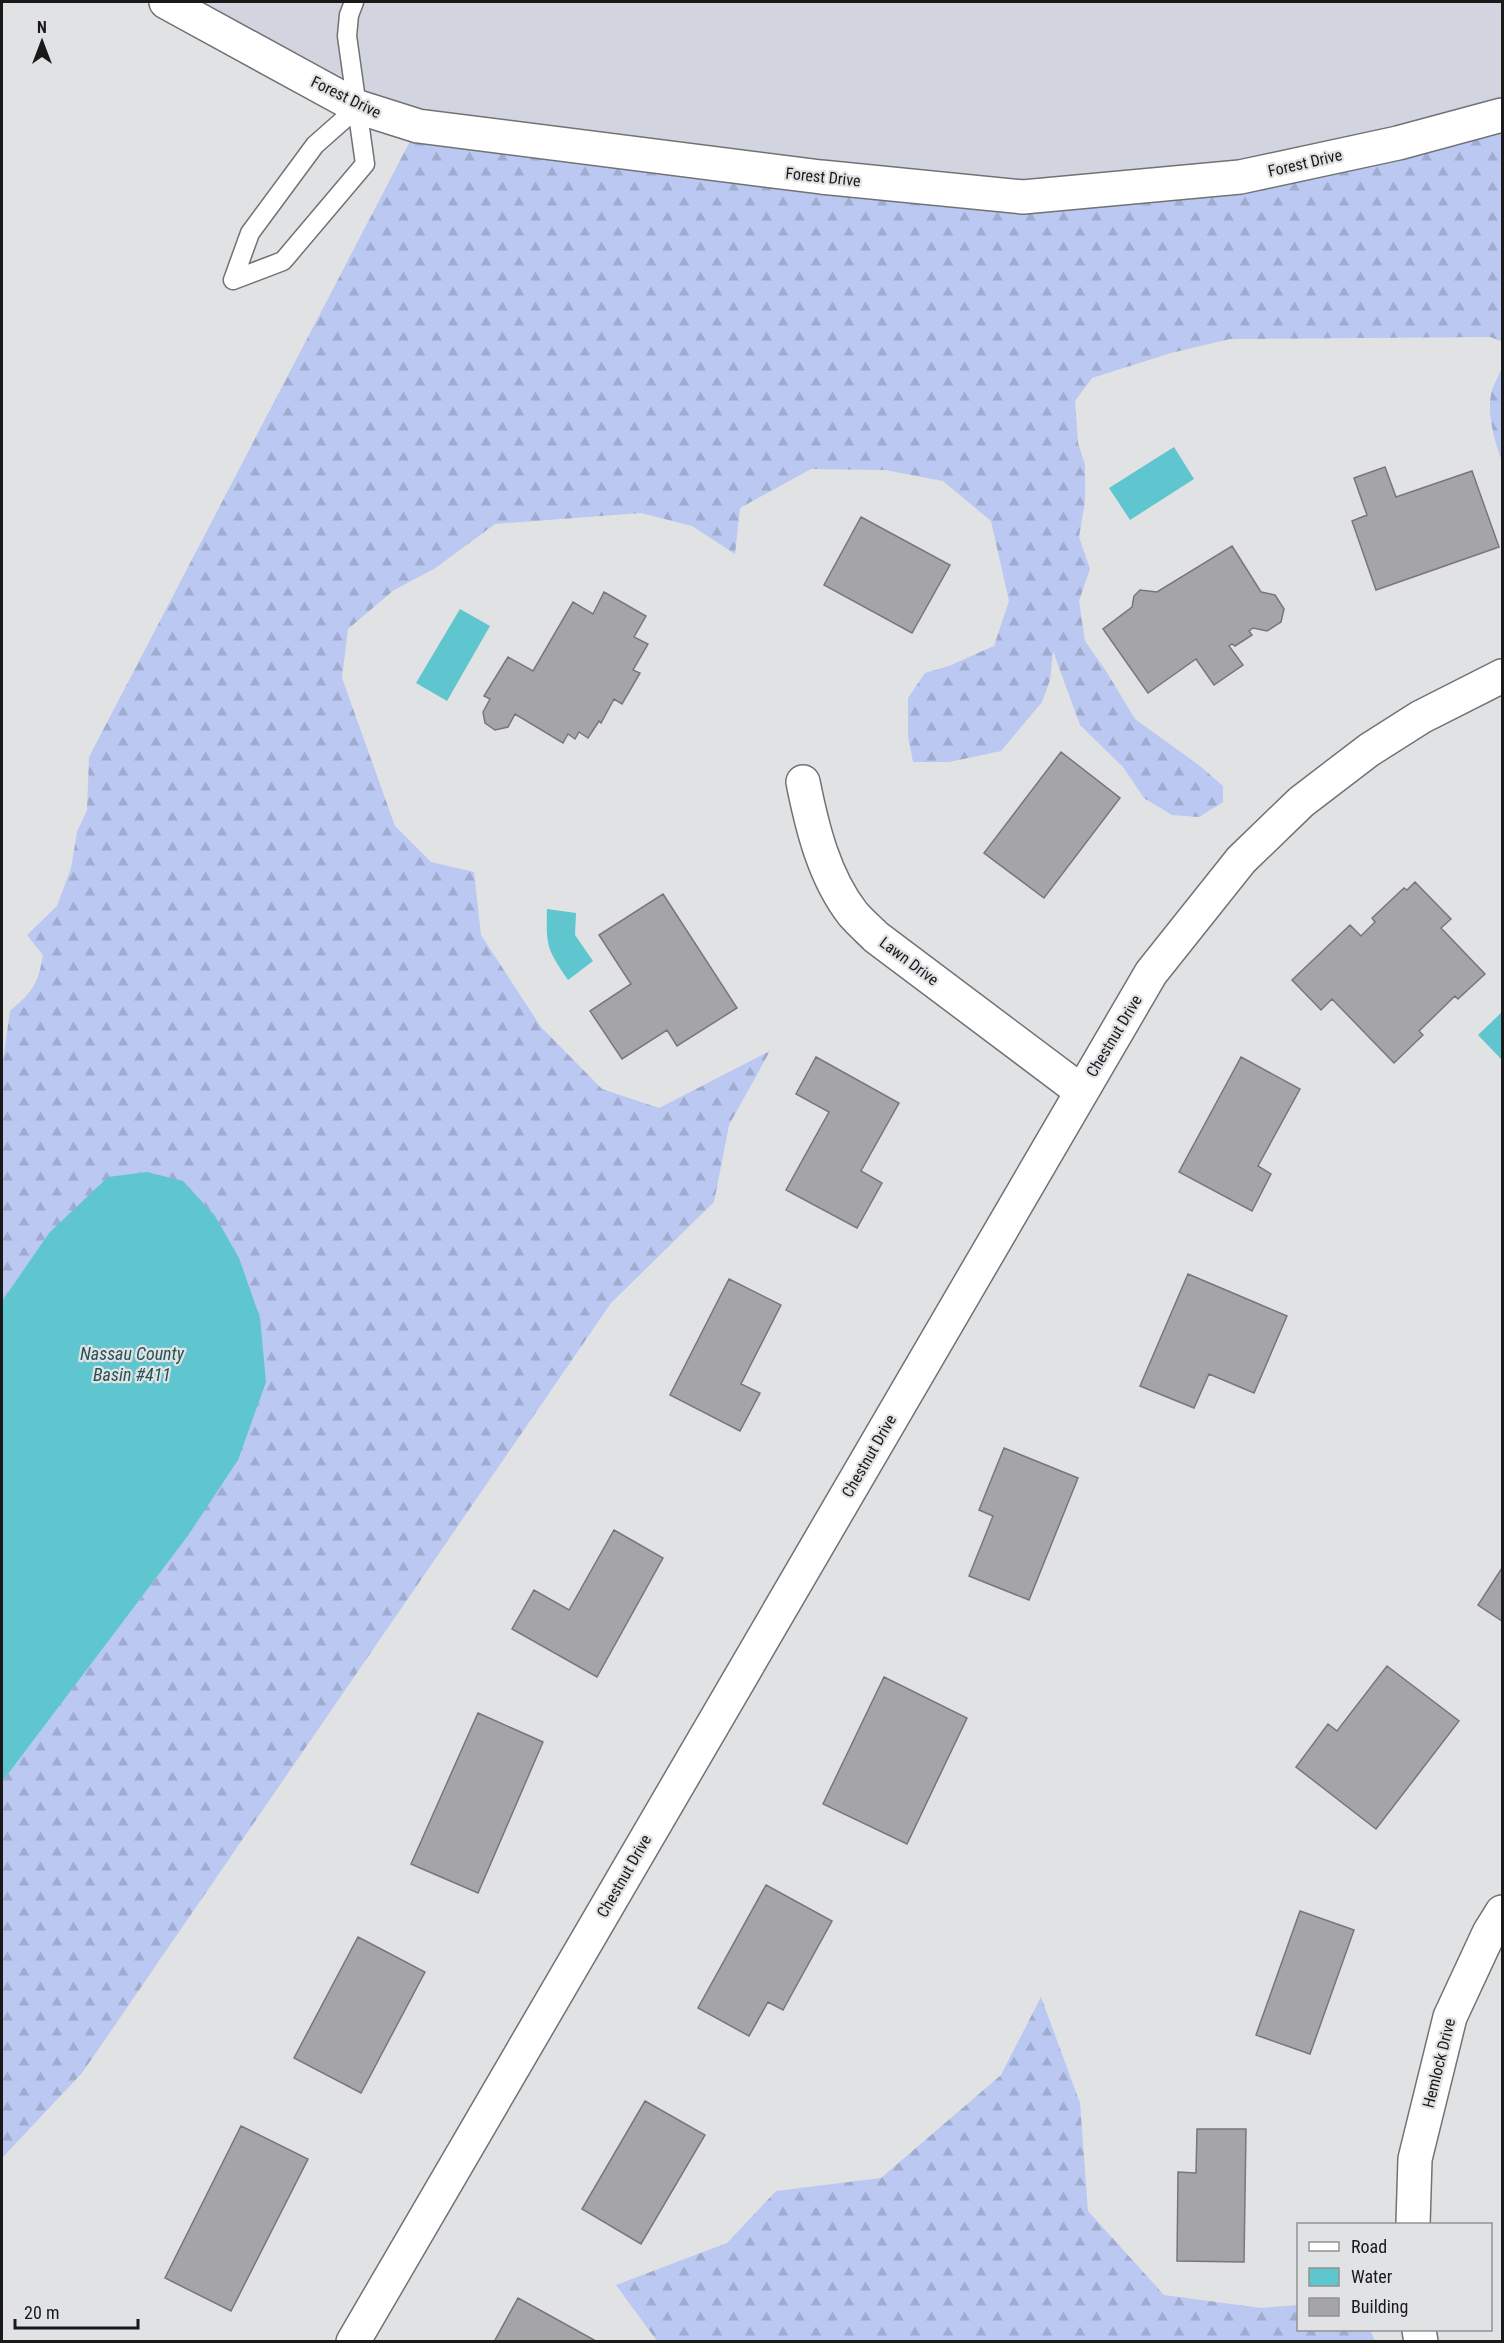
<svg xmlns="http://www.w3.org/2000/svg" width="1504" height="2343" font-family="'Roboto Condensed',sans-serif">
<defs>
<pattern id="forest-firs" width="22" height="20" patternUnits="userSpaceOnUse" patternTransform="scale(1.5)"><rect width="22" height="20" fill="#bac8f2"/><path d="M5 1l3.5 6h-7zM16 11l3.5 6h-7z" fill="#9fabcf"/></pattern>
</defs>
<rect width="100%" height="100%" fill="#e1e2e4"/>
<path fill="#d2d5df" d="M179,2H1502V115L1398,143L1023,197L418,126Z"/>
<path fill="url(#forest-firs)" d="M1502,115V345L1501,341L1490,337L1230,339L1171,353L1092,378L1075,401L1078,443L1085,465V501L1079,537L1090,569L1079,601L1085,641L1106,671L1135,719L1200,766L1223,786V802L1199,817L1172,815L1144,798L1123,767L1080,725L1053,651L1050,680L1042,702L1001,751L949,762H913L908,736V698L925,673L949,666L994,646L1009,601L991,521L943,481L885,470L811,469L740,508L735,554L692,526L641,513L495,524L434,569L394,590L348,629L342,678L395,826L431,862L474,872L481,935L541,1027L602,1089L659,1108L770,1051L729,1125L714,1202L611,1303L82,2073L2,2158V1782L187,1537L49,1233L2,1301V1069L10,1011C32,992 38,985 43,955L27,935L57,906L71,868L77,832L87,810L89,757L418,126L1023,197L1240,177Z
M1502,367V461C1495,443 1487,415 1491,394C1493,385 1499,376 1502,367Z
M1041,1997L1080,2103L1088,2211L1164,2295L1261,2308L1298,2305V2330H1370L1375,2341H657L616,2285L727,2243L776,2191L881,2178L1001,2075Z"/>
<path fill="#5fc5cf" d="M1174,447L1194,479L1130,520L1109,488Z
M460,609L490,626L447,701L416,683Z
M547,909L576,913L575,935L593,961L568,980C547,949 546,947 547,909Z
M1502,1012V1060L1478,1035Z
M147,1172L183,1181L215,1216L239,1258L260,1318L266,1382L238,1460L187,1537L2,1782V1301L49,1233L108,1177Z"/>
<path fill="#a5a5a7" stroke="#777779" stroke-width="1.5" d="M1385,467L1396,497L1472,471L1499,547L1376,590L1352,521L1367,515L1354,478Z
M861,517L950,565L912,633L824,585Z
M1232,546L1261,592L1275,595L1284,609L1281,622L1267,631L1253,628L1249,631L1252,635L1235,646L1232,644L1229,646L1243,665L1214,685L1196,659L1148,693L1103,629L1132,607L1134,596L1140,590L1157,592Z
M604,592L646,616L634,637L648,644L633,670L640,673L622,704L614,699L601,723L599,721L588,738L579,732L575,739L568,734L563,743L515,714L508,727L495,730L485,723L483,712L490,699L484,696L508,657L533,671L573,602L593,614Z
M1061,752L1120,798L1044,898L984,853Z
M1415,882L1451,919L1441,928L1485,974L1458,999L1455,996L1419,1031L1423,1035L1394,1063L1332,999L1321,1010L1292,980L1350,925L1361,936L1375,922L1372,918L1404,888L1407,890Z
M663,894L737,1008L677,1046L667,1030L622,1059L590,1011L631,984L599,935Z
M816,1057L899,1103L861,1171L882,1183L857,1228L786,1190L829,1112L796,1094Z
M1241,1057L1300,1089L1258,1166L1271,1174L1252,1211L1179,1172Z
M1188,1274L1287,1316L1254,1393L1209,1374L1194,1408L1140,1386Z
M729,1279L781,1305L741,1384L760,1393L740,1431L670,1395Z
M1004,1448L1078,1478L1029,1600L969,1576L993,1516L979,1510Z
M614,1530L663,1558L597,1677L512,1629L534,1590L569,1610Z
M1502,1568V1621L1478,1605Z
M1387,1666L1459,1721L1376,1829L1296,1767L1328,1724L1337,1731Z
M884,1677L967,1718L907,1844L823,1804Z
M478,1713L543,1742L478,1893L411,1864Z
M766,1885L832,1921L783,2010L768,2002L749,2036L698,2008Z
M1300,1911L1354,1930L1310,2054L1256,2035Z
M358,1937L425,1972L361,2093L294,2058Z
M645,2101L705,2135L641,2244L582,2209Z
M241,2126L308,2159L231,2311L165,2278Z
M1197,2129H1246L1244,2262L1177,2261L1178,2172L1196,2173Z
M518,2298L596,2341L494,2342Z"/>
<g fill="none" stroke-linecap="round" stroke-linejoin="round">
<g stroke="#717274" stroke-width="21">
<path id="service" d="M233,280L283,261L365,164L347,36L349,15L354,2
M233,280L250,233L315,145L358,107"/>
</g>
<g stroke="#717274" stroke-width="36">
<path id="minor" d="M166,2L358,107L418,126L821,177L1023,197L1240,177L1398,143L1502,115
M803,782C812,827 824,877 853,914C860,922 869,930 876,937L1081,1091
M1413,2224L1415,2159L1450,2017L1489,1933L1502,1912
M1419,2330L1421,2342
M353,2342L1151,973L1241,860L1301,802L1369,750L1421,717L1502,676"/>
</g>
<use href="#service" stroke="#fff" stroke-width="18"/>
<use href="#minor" stroke="#fff" stroke-width="33"/>
</g>
<g text-anchor="middle" dominant-baseline="central" stroke-width="4.5" stroke-linejoin="round" paint-order="stroke">
<g font-size="16" fill="#19191a" stroke="#e1e2e4">
<text transform="translate(346 97) rotate(26)">Forest Drive</text>
<text transform="translate(1305 163) rotate(-13)">Forest Drive</text>
<text transform="translate(823 177) rotate(6)">Forest Drive</text>
<text transform="translate(909 961) rotate(37)">Lawn Drive</text>
<text transform="translate(1114 1036) rotate(-59)">Chestnut Drive</text>
<text transform="translate(869 1456) rotate(-60)">Chestnut Drive</text>
<text transform="translate(624 1876) rotate(-60)">Chestnut Drive</text>
<text transform="translate(1439 2063) rotate(-76)">Hemlock Drive</text>
</g>
<g font-size="18" font-style="italic" fill="#245256" stroke="#e1e2e4">
<text x="132" y="1353">Nassau County<tspan x="132" dy="21">Basin #411</tspan></text>
</g>
</g>
<rect width="1504" height="2343" fill="none" stroke="#19191a" stroke-width="6"/>
<rect x="1297" y="2223" width="195" height="108" fill="#e1e2e4" stroke="#919293" stroke-width="1.5"/>
<rect x="1309" y="2242" width="30" height="9" fill="#ffffff" stroke="#919293" stroke-width="1.5"/>
<text x="1351" y="2253" font-size="18" fill="#19191a">Road</text>
<rect x="1309" y="2268" width="30" height="18" fill="#5fc5cf" stroke="#919293" stroke-width="1.5"/>
<text x="1351" y="2283" font-size="18" fill="#19191a">Water</text>
<rect x="1309" y="2298" width="30" height="18" fill="#a5a5a7" stroke="#919293" stroke-width="1.5"/>
<text x="1351" y="2313" font-size="18" fill="#19191a">Building</text>
<g transform="translate(42 42)" stroke="#e1e2e4" stroke-width="4.5" paint-order="stroke">
<path d="M0-4.5L10 22L0 15L-10 22Z" fill="#19191a"/>
<text y="-9" font-size="16" font-weight="bold" text-anchor="middle" fill="#19191a">N</text>
</g>
<path d="M15 2319v9h123v-9" fill="none" stroke="#19191a" stroke-width="3"/>
<text x="24" y="2319" font-size="18" fill="#19191a" stroke="#e1e2e4" stroke-width="4.5" paint-order="stroke">20 m</text>
</svg>
